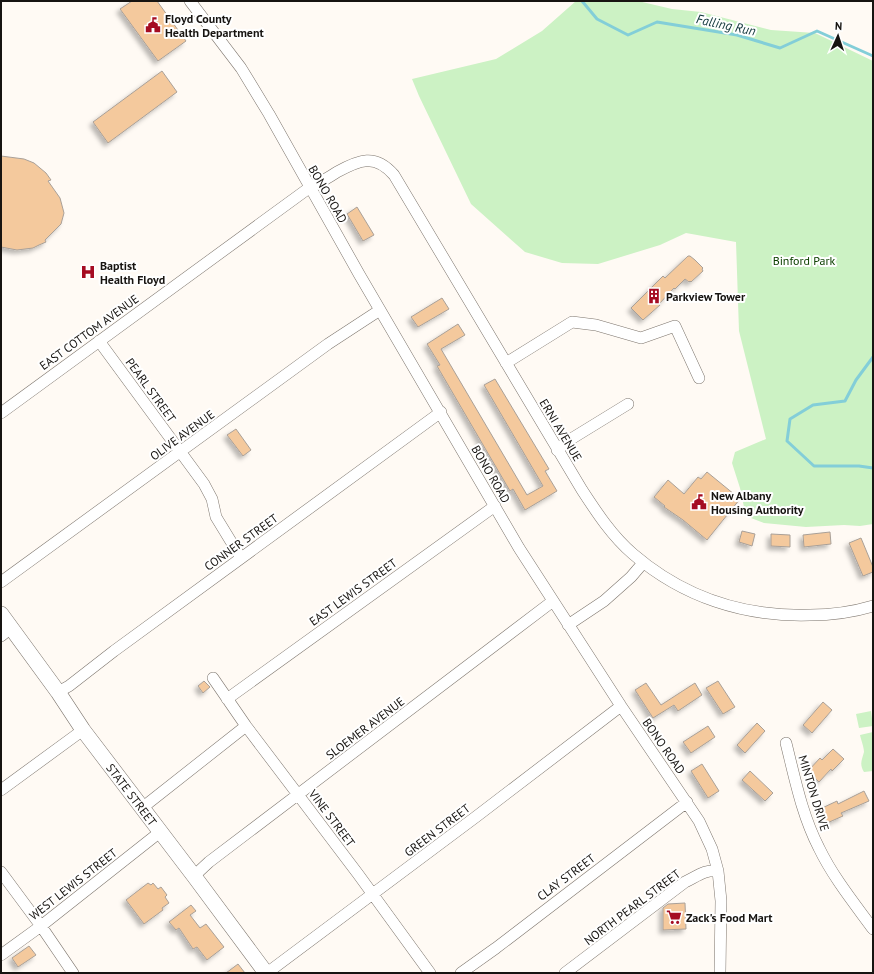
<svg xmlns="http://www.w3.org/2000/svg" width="874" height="974" font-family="'PT Sans',sans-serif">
<defs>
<filter id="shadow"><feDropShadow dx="-3.5" dy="3.5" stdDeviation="2" flood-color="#0004"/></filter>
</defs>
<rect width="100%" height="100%" fill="#fffaf4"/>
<path fill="#ccf2c4" d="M576,1H638L672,9L701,12L771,30L815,33L873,61V524L860,526L844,525L806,527L764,523L751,518L744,507L740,488L732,463L735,452L766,439L739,331L736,242L686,233L660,245L598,264L562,263L525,252L471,204L419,96L412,79L496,59L542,31Z
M871,711L873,726L859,728L856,714Z
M873,732V771L864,772C859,764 862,760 864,752C864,747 861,740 860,735Z"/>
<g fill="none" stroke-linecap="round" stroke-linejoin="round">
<path stroke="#83ced8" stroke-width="3" d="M582,1L597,19L628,35L657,22L737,35L780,48L817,31L873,56
M873,357L856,380L845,401L813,405L790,419L787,441L814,466H859L873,468"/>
</g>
<path fill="#f4c99d" stroke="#a9a098" filter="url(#shadow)" d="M132,1H157L186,41L158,61L120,9Z
M162,71L177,92L108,143L93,122Z
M1,156L24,159L34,163L46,173L51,180L48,181L60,198L64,213L61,224L45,240L46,242L39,245L33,248L17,250L1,247Z
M357,207L374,235L363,241L347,214Z
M688,256H690L695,260L703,268L702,269L703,271L691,282L690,281L689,282L685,279L675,289L674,288L659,304L660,305L643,320L631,308L663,276L665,278Z
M442,298L449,309L418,327L411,317Z
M458,324L465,335L441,349L527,495L543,486L484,385L495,379L549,469L545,471L557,491L525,510L513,489L510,491L472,426L437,366L440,365L427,344Z
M236,429L251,450L243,456L227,435Z
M707,472L740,499L707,540L683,520L664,507L665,506L654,497L668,480L684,494L698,477L701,479Z
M742,531L755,534L752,546L739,542Z
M830,532L831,544L804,547L803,535Z
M771,534L790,535V547L771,546Z
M861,538L873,567V572L863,576L849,543Z
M204,681L210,687L203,693L198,686Z
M718,681L735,707L723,714L706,688Z
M646,683L661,705L695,683L702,695L678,711L674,705L653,718L635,690Z
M823,702L832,710L812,733L803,725Z
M757,723L765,731L745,753L737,745Z
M708,726L715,737L691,753L683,742Z
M833,749L844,759L832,771L831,769L819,782L808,771L820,758L822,760Z
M702,764L719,791L708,798L691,771Z
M750,771L773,793L765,801L742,780Z
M864,791L869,801L841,813L843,816L827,823L820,809L837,801L838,804Z
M148,883L151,885L153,883L158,889L161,887L167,895L165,897L169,903L162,908L163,910L144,924L126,900Z
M685,903L686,929L663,930V908L668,904Z
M191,905L196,911L190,915L200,928L206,924L224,947L207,960L197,947L193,949L179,928L176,930L169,922Z
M29,946L36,955L18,967L12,958Z
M238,964L245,973H226Z"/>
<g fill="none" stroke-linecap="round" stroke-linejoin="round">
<g stroke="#7d756d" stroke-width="12">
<path id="minor" d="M190,1L241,68L269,114L359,274L519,548L621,706L699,821L712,849L718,871L721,901L720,973
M99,341L204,484L212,499L216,517L241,558
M506,363L572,322L596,325L641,338L675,326L699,378
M1,413L309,188C319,183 328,178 337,172C359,160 375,153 394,175L582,490C597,513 612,536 633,554C683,597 744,617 810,615C831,615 853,612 873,606
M557,450L571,439L628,404
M1,582L328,344L380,310
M568,625L604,601L631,577L643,563
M1,636L11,628
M213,678L246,726L358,874L430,973
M58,692L69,686L114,651L441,412
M227,699L495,506
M786,743C795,779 802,815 819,848C833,877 854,903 873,929
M1,790L83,730
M142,808L246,726
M1,872L41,926L73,973
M194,876L209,862L553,601
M1,955L41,926L160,832
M267,973L477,816L621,706
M461,973L496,948L687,802
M565,973L685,882C696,877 705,869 718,871"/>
</g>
<g stroke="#7d756d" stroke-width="16">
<g id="secondary">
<path id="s1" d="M1,614L58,692L83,730L194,876L266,973"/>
</g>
</g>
<use href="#minor" stroke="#fff" stroke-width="11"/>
<use href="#secondary" stroke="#fff" stroke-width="15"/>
</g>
<defs>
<g id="civic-bare" transform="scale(1.2)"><path d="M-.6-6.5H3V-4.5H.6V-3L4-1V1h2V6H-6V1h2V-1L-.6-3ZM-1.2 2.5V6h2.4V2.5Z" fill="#a50c22" stroke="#fff" stroke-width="2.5" paint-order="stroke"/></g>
<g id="hospital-bare" transform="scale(1.2)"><path d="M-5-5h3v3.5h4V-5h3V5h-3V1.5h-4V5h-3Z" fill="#a50c22" stroke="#fff" stroke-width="2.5" paint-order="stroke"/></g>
<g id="building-bare" transform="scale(1.2)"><path d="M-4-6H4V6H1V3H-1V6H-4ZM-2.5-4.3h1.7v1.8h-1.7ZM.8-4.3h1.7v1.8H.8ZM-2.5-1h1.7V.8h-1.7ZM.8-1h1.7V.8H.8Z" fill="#a50c22" stroke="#fff" stroke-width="2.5" paint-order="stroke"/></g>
<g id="supermarket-bare" transform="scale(1.2)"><path d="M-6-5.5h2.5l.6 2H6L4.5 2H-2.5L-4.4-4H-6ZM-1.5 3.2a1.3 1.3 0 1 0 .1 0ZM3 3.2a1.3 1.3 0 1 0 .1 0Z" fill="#a50c22" stroke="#fff" stroke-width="2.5" paint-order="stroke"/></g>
</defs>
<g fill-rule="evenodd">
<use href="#civic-bare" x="153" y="25"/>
<use href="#hospital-bare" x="88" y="272"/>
<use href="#building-bare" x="654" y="296"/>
<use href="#civic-bare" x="699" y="502"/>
<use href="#supermarket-bare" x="674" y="917"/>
</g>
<g text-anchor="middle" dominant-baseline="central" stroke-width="4" stroke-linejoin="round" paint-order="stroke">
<g font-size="12" font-weight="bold" fill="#171411" stroke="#fff" text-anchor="start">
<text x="165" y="18">Floyd County<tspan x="165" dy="14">Health Department</tspan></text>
<text x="100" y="265">Baptist<tspan x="100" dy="14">Health Floyd</tspan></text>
<text x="666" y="296">Parkview Tower</text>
<text x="711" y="495">New Albany<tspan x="711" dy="14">Housing Authority</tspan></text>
<text x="686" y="917">Zack's Food Mart</text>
</g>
<g font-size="12" fill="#171411" stroke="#fff">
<text transform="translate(328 194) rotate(60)">BONO ROAD</text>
<text transform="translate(89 332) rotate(-36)">EAST COTTOM AVENUE</text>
<text transform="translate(151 390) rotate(54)">PEARL STREET</text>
<text transform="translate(561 430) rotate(59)">ERNI AVENUE</text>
<text transform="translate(182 435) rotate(-36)">OLIVE AVENUE</text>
<text transform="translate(491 474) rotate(60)">BONO ROAD</text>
<text transform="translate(241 542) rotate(-36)">CONNER STREET</text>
<text transform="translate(353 592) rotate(-36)">EAST LEWIS STREET</text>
<text transform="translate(365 728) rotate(-37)">SLOEMER AVENUE</text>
<text transform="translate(664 746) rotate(55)">BONO ROAD</text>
<text transform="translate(814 793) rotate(73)">MINTON DRIVE</text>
<text stroke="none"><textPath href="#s1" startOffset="223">STATE STREET</textPath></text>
<text transform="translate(332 818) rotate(53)">VINE STREET</text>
<text transform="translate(437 830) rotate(-37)">GREEN STREET</text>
<text transform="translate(566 877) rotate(-37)">CLAY STREET</text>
<text transform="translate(73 884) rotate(-38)">WEST LEWIS STREET</text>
<text transform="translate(632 907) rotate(-37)">NORTH PEARL STREET</text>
</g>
<g font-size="12" fill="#0d4101" stroke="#fff">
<text x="804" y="260">Binford Park</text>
</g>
<g font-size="13" font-style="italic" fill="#10353a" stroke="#fff">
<text transform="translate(726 25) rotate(12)">Falling Run</text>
</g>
</g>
<rect width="874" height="974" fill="none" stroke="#171411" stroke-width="4"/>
<g transform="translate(838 36) rotate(3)" stroke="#ffffff" stroke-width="3" paint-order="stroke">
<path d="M0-3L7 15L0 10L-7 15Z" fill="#171411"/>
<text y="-6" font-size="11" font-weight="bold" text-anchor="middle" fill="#171411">N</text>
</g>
</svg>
